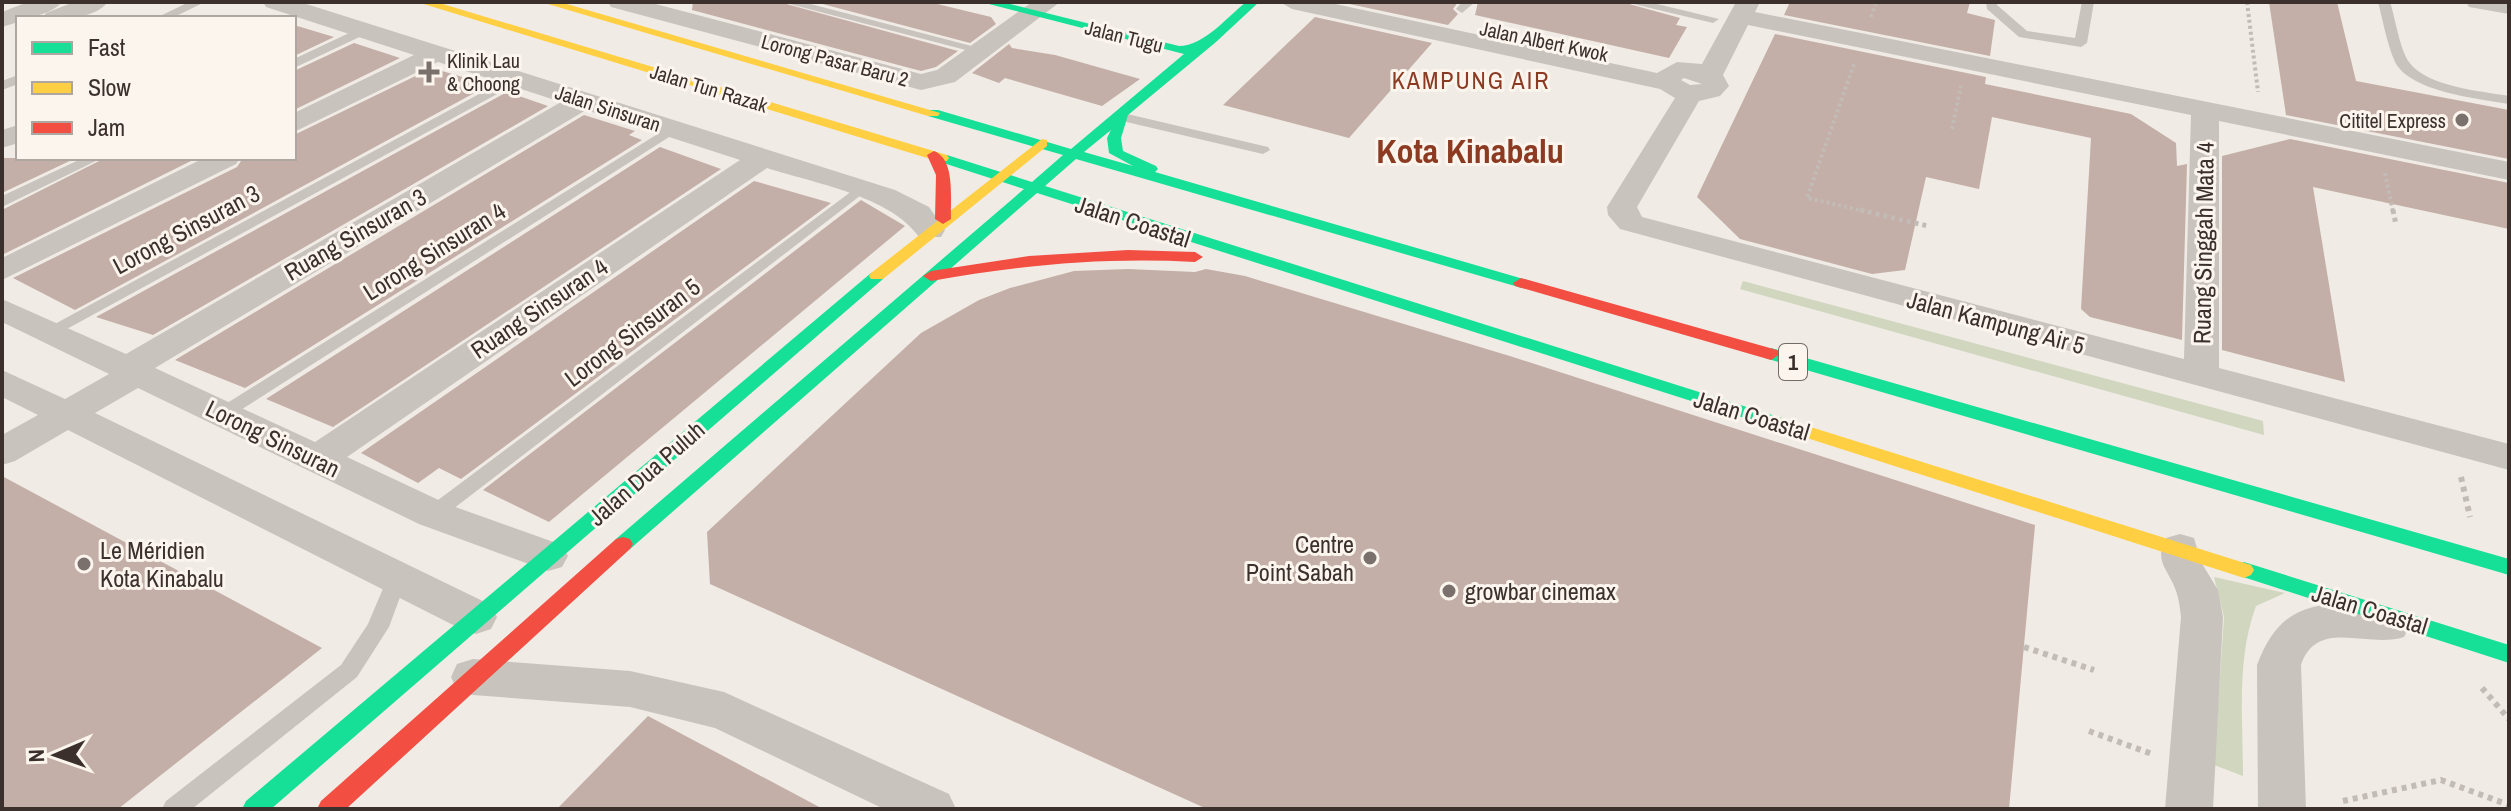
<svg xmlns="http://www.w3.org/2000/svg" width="2511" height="811" font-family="'Archivo Narrow',sans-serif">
<rect width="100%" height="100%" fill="#f0ebe5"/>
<path fill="#d1d6bf" d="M1743,281L2263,421L2264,435L1740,289Z
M2214,577L2285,593L2256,606C2236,660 2243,720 2243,776L2214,765L2224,617Z"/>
<path fill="#c3afa7" d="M693,2H779L958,51L936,67L921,71L692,10Z
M815,2H929L991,17L996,24L970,43Z
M1340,2H1458L1453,9L1458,14L1448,25Z
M1478,2H1622L1680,18L1676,25L1687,27L1669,58L1475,15Z
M1790,2H1970L1967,13L1995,20L1990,56L1784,15Z
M2269,2H2337L2356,81L2509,110V159L2286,115Z
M1315,17L1432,43L1349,138L1223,105Z
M294,25L334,37L294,56Z
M1775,34L1986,77L1985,84L2131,114L2176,143L2177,166L2187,164L2182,340L2090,317L2081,309L2091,138L1992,117L1979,189L1926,177L1905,270L1872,274L1740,239L1697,197Z
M354,43L400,58L294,110V71Z
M1009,44L1012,48L1055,55L1140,79L1102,106L1005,78L999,83L972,73Z
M432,68L489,85L75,310L13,278L237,167L243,158H294V135Z
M507,92L548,106L153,335L96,317Z
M584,115L635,131L629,135L642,140L245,388L175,360Z
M2290,139L2509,183V229L2313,187L2345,382L2222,350V156Z
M660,147L721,169L333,427L266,399Z
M2,158H76L2,193Z
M105,158H197L2,255V210Z
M754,181L831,203L461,479L439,468L418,483L361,453Z
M861,200L905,226L549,522L483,490Z
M1128,269L1195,272L1206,269L1245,276L1513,357L2035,525L2009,809H1207L710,584L707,532L921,333L979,300L1010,288L1074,271Z
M2,476L322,648L118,809H2Z
M648,716L823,809H557Z"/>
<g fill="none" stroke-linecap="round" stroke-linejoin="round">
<path stroke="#c2bbb6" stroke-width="4" stroke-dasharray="3 3" stroke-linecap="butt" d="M2247,2L2258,92
M1871,17L1876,2
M1854,64L1807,198L1868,212
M1952,129L1961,86
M2385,173L2393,212"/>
<path stroke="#c2bbb6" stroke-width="5" stroke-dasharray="4 4" stroke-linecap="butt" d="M1860,210L1928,226
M2393,210L2396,225"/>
<path stroke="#c2bbb6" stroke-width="6" stroke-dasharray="5 5" stroke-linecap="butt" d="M2461,477L2470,517
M2024,647L2094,670
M2482,688L2509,719
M2089,731L2152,754
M2343,801L2441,780L2509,805"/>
<path fill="#c9c3be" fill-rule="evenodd" d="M189,2H205L172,18H156Z
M782,2H803L987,50L981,54Z
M1462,2H1475L1462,13L1456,9Z
M1625,2H1649L1719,19L1713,23Z
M1986,2H1998L1997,5L2027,31L2075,38L2082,2H2094L2087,43L2081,47L2019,37L1987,9Z
M2378,2H2390C2395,17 2400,50 2409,62C2427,87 2481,91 2509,96V104C2480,99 2410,92 2395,62C2387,44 2383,21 2378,2Z
M366,25L372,29L370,32L294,68V59Z
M516,74L523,78L521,81L54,336L48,337L40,332Z
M18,75V84L2,90V81Z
M1123,113L1268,147L1270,150L1263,154L1118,120V114Z
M672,125L677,126V132L228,418H216L213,414L216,410Z
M83,158H102L2,207V196Z
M860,185L867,189L865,192L440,519H426L423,514L426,509Z
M397,570L404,572L407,578L389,627L357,677L192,809H162L166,801L341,665L368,624L390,572Z"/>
<path fill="#c9c3be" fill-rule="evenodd" d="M28,2H62C53,13 32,18 18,18V22L2,27V12Z
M74,2H108C93,20 64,18 43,18L46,13Z
M263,2H300L895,190L929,207L945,230L941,237H919C891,196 813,183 767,168L347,457L447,504L562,545L568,556L562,567L548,571L419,524L138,388L95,413L491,605L497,617L491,629L476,634L461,629L68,430L15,461L2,465V435L38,415L2,397V370L65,399L109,374L2,322V299L126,354L561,102L438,62L294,132V113L414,55L266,7ZM586,110L740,160L315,442L155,368Z
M608,2H648L921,74L937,70L1032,2H1060L955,82L921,90L611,7Z
M1280,2H1326L1657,73L1677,62L1702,64L1736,2H1760L1755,12L2509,162V180L2219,121V368L2509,444V470L1620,229L1608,215L1607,207L1675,98L1660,89L1292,9ZM1748,25L2191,115L2184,359L1642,217L1637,207L1699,101L1720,96L1729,86L1723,75ZM1684,78L1702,84L1690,85L1681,80Z
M2466,2H2509V14L2469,7Z
M18,125V143L2,148V130Z
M204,158H240L236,164L2,280V258Z
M2180,534L2194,538L2201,562L2218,590L2223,617L2213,809H2165L2181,617C2180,609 2179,599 2176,591C2169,570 2153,561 2166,538Z
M2355,604L2404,613L2410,625L2404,637C2368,649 2317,617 2301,665L2306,809H2258L2257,665C2276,615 2302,602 2355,604Z
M473,659L630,671L724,692L949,794L956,809H884L715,728L630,707L473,695L457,690L451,677L457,664Z"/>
<path fill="#16e098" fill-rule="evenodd" d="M981,2H1002L1179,46C1204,46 1227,17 1246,2H1259L1216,42L1128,115L1121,138L1123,151L1156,166L1158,169L1155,172L1527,280L1529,283L1521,288L1515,286L1076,159L1045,186L1788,420L1791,424L1782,430L1776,428L1037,193L630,549H616L613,544L616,539L1024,189L937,161V155H947L1032,182L1063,155L928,116V110H938L1071,149L1184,54ZM1111,130L1107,138L1109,153L1133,166L1084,152Z
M877,271L885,276L883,279L271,809H242L246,801L871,273Z
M1771,348L2509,559V575L1765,358L1762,354L1765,350Z
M2244,562L2509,645V663L2237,575L2234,570L2237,565Z"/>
<path fill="#ffcf43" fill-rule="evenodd" d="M417,2H436L947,155L949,158L947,161H937Z
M541,2H560L940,113L938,116H928Z
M1042,139L1047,140V146L883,279H871L869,276L871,273Z
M1782,418L2251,565L2254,570L2251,575L2244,578L1776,428L1773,424L1776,420Z"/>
<path fill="#f24e42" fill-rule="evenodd" d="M934,151C956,160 950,199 951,219L943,224L935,219L936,175L927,155Z
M1128,250L1195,252L1203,257L1195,262C1106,257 1019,265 931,281L923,276L931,271L1029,256Z
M1521,278L1777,350L1780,354L1771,360L1515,286L1513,283Z
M623,537L630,539L633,544L630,549L346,809H317L321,801L616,539Z"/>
</g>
<g fill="#7a716c" stroke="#fbf5ee" stroke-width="3">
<path d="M425 60h8v8h8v8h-8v8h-8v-8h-8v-8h8z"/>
<circle cx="2462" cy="120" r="8"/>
<circle cx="1370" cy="558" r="8"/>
<circle cx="84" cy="564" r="8"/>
<circle cx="1449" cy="591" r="8"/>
</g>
<g text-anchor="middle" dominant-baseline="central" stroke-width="6" stroke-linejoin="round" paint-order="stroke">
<g font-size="20" fill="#3b302b" stroke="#fbf5ee">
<text transform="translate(1124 36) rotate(14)">Jalan Tugu</text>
<text transform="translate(1544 41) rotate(12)">Jalan Albert Kwok</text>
<text transform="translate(835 60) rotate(15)">Lorong Pasar Baru 2</text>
<text transform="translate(709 88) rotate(17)">Jalan Tun Razak</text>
<text transform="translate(608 108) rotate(18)">Jalan Sinsuran</text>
</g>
<g font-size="20" fill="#3b302b" stroke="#fbf5ee" text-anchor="start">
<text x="447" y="60">Klinik Lau<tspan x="447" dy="23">&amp; Choong</tspan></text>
<text x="2446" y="120" text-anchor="end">Cititel Express</text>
</g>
<rect fill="#fbf5ee" stroke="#756b66" stroke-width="2" x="1779" y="344" width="28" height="36" rx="6"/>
<g font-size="22" font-weight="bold" fill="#3b302b">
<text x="1793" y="362">1</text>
</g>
<g font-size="24" letter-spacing="2" fill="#8c3b22" stroke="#fbf5ee">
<text x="1471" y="80">KAMPUNG AIR</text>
</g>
<g font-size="24" fill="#3b302b" stroke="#fbf5ee">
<text transform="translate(1133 221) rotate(18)">Jalan Coastal</text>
<text transform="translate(186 229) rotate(-28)">Lorong Sinsuran 3</text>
<text transform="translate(355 234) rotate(-30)">Ruang Sinsuran 3</text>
<text transform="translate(2203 243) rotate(-89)">Ruang Singgah Mata 4</text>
<text transform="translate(434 251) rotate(-32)">Lorong Sinsuran 4</text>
<text transform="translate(539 308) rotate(-34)">Ruang Sinsuran 4</text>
<text transform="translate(1996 322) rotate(15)">Jalan Kampung Air 5</text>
<text transform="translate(632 332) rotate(-37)">Lorong Sinsuran 5</text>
<text transform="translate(1752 415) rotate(17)">Jalan Coastal</text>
<text transform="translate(273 438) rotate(26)">Lorong Sinsuran</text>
<text transform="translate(646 473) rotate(-41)">Jalan Dua Puluh</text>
<text transform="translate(2370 609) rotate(17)">Jalan Coastal</text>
</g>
<g font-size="24" fill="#3b302b" stroke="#fbf5ee" text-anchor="start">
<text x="1354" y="544" text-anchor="end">Centre<tspan x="1354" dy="28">Point Sabah</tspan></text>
<text x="100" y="550">Le Méridien<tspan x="100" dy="28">Kota Kinabalu</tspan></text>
<text x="1465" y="591">growbar cinemax</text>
</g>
<g font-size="34" font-weight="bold" fill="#8c3b22" stroke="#fbf5ee">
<text x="1470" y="151">Kota Kinabalu</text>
</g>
</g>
<rect width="2511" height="811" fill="none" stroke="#3b302b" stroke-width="8"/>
<rect x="16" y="16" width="280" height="144" fill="#fbf5ee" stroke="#aea6a0" stroke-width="2"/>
<rect x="32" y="42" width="40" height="12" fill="#16e098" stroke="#aea6a0" stroke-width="2"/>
<text x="88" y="56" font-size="24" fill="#3b302b">Fast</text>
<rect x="32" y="82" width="40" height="12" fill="#ffcf43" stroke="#aea6a0" stroke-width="2"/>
<text x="88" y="96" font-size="24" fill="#3b302b">Slow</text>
<rect x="32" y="122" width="40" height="12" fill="#f24e42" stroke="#aea6a0" stroke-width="2"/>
<text x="88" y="136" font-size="24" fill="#3b302b">Jam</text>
<g transform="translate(56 755) rotate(268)" stroke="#fbf5ee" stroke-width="6" paint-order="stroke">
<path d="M0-6L14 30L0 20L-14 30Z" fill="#3b302b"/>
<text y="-12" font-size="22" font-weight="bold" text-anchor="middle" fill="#3b302b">N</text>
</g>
</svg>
